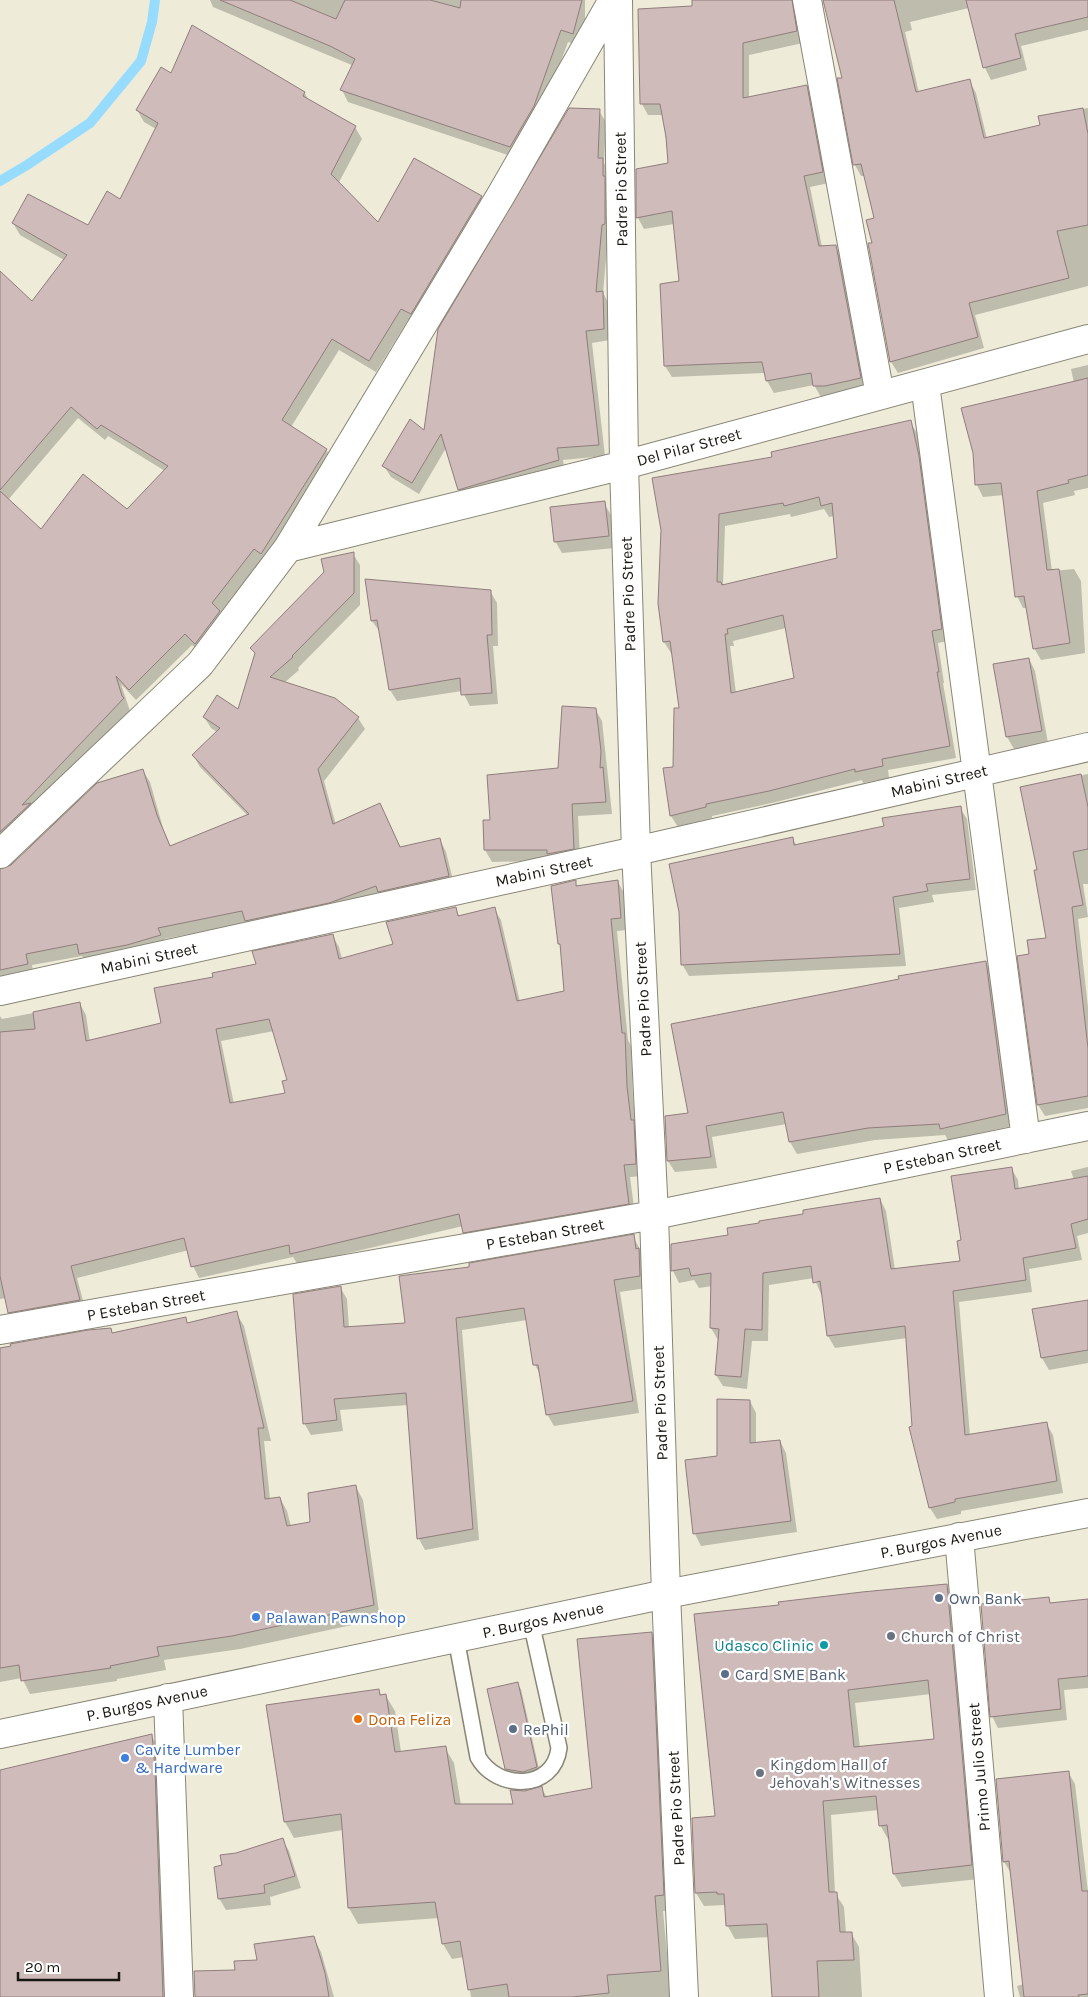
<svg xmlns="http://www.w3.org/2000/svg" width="1088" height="1997" font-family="Karla,sans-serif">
<rect width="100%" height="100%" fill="#eeebd9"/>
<path fill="#0003" fill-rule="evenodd" d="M210,0H585V22L579,45L568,42L540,118L517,158L348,102L342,90L354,66L213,7Z
M693,0H803V43L749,55V98L806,86L813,98L829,183L810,187L822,247H836L843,258L867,390L822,399L814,385L774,393L767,381L766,373L672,377L665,366L680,282L674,224L644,229L638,218L669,164L663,115H648L642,104L693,8Z
M824,0H1088V30L1021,46L1027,70L991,80L985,68L969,8L910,22L912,30L905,32L919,93L969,81L976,93L987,139L1041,126L1040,117L1088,108V286L975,315L984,348L898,373L891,362L874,244L875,219L865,176H861L855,165L843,78Z
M172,75L304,92L309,101L355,127L362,139L338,184L378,224L481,197L488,209L418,325L408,320L376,372L339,350L291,427L326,449L332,461L268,565L261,560L220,613L226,624L202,655L192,645L136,700L121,684L130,711L0,850V273L32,303L64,260L20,235L13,223L88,227L120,200L156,129L144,122L137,110ZM78,418L105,440L108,436L165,471L127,511L41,530L8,500Z
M599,111L606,122L604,163L609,171L608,236L603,293L609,304L610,340L592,343L605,456L563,460L565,472L466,501L459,489L446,448L419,494L391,477L384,466L425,432Z
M1088,365V488L1074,491L1075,495L1043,503L1052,571L1074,569L1081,581L1085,653L1041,660L1034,648L1027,608H1023L1017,596L1004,495L983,497L977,485L974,453L1074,383L1071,369Z
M910,422L917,433L925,469L948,641L938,643L944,683H943L956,758L888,770L889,778L863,783L862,780L776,802L712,816V818L678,827L671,816L680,710L673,653H671L664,642L662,530L773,458ZM824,509L829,517L835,516L839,559L723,586L725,526L790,514L791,517ZM786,628L796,679L736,693L730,646H734L733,641Z
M604,503L611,515L615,548L562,553L555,541Z
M353,554L360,565V605L298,668L299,670L284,683L358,718L365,729L324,781L336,825L386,816L401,848L440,840L446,852L455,888L247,923L164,939L166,947L87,965L82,956L32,965L35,980L0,989V870H4L143,771L150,782L163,828L171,847L248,816L200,767L193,755L217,732L211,728L204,717L239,711L256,655L252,648Z
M367,580L490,591L497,603L498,646H493L498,704L470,706L462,691L397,701L390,690L380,632L372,621Z
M1029,659L1035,671L1048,743L1014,749L1007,737L994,665Z
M595,709L602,721L612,814L578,816L580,860L492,862L485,850L491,822L559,770Z
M1088,774V884H1083L1088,917L1078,919L1088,1007V1108L1045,1116L1038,1105L1030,955L1048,939L1038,871L1021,788Z
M960,808L967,819L976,890L932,895L934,902L899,908L906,966L689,976L682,964L792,838L797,846L885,827Z
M575,882L578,887L618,882L624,893L627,930L617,931L628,1040L631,1046L633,1098L642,1176L630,1177L635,1215L471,1244L464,1232L463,1226L298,1265L293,1257L199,1278L193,1266L189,1250L77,1278L86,1312L16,1324L9,1312L6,1298L0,1299V1016L2,1019L80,1004L86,1015L90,1042L162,1024L214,978L257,965L332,935L339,947L342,959L394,945L455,908L460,917L494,909L501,920L520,1002L566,992L562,948L559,944ZM274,1031L288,1081L286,1094L234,1104L221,1041Z
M986,963L993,974L1012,1126L948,1140L945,1135L875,1140L797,1154L790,1142L787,1124L712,1137L717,1168L675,1172L668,1161L689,1114Z
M1088,1167V1233L1077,1236L1082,1260L1029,1269L1032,1292L959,1302L970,1436L1046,1423L1053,1435L1063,1493L961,1511V1514L937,1519L930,1508L913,1427L907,1338L835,1348L828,1336L823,1294H821L814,1278L769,1285L768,1341H752L747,1389L723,1386L716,1375L718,1340L711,1328L712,1286L699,1288L694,1280L679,1283L673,1271L672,1245L729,1236L805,1215L880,1199L886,1211L895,1270L962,1262V1241L1011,1168L1018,1180L1019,1190L1074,1180L1071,1171Z
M633,1236L646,1261V1288L620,1292L639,1413L554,1426L547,1414L541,1376L535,1365L527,1320L462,1330L479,1540L425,1550L419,1539L408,1405L340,1410L343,1431L311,1435L304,1423L340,1287L347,1299L349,1328L406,1324L471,1268Z
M1088,1301V1363L1049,1370L1042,1358Z
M236,1313L244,1326L271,1441H264L270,1499L280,1498L287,1511L291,1526L312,1523L356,1487L363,1500L380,1619L240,1649L164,1660L166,1670L117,1679V1681L30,1694L22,1678L0,1682V1349L110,1329L113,1334L185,1319L188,1324Z
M750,1401L756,1413V1444L780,1441L786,1453L797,1532L701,1546L695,1534L686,1461L719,1457Z
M947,1586L955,1599L979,1879L902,1887L894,1874L890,1839H888L880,1825L879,1810L831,1815L835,1893L844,1907L846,1933H851L859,1947L862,1997H772L769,1937L735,1939L727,1925L725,1905L704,1906L696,1893L717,1818ZM931,1694L936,1740L860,1748L855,1703Z
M1048,1598L1051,1604L1088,1600V1688L1064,1690L1067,1720L998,1728L992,1716Z
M651,1633L660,1649L672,1911H663L671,1997H471L464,1957L452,1959L443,1944L439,1918L358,1924L349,1908L343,1830L294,1838L285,1822L267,1706L378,1690L382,1696H386L395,1711L401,1752L445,1748L454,1763L461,1805H514L526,1792L541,1788L547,1797L593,1789Z
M517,1684L521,1689L540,1773L527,1777L510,1774L506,1768Z
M151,1735L160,1750L171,1997H0V1771Z
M1068,1772L1075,1784L1088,1892V1997H1020L1017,1986L1024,1984L1011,1873L1004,1862Z
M282,1839L289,1851L301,1888L270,1897L271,1905L226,1910L219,1898L224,1866L237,1854Z
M313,1937L321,1952L334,1997H196L236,1971Z"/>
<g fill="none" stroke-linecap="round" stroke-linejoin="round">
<path stroke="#97dcfe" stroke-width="10" d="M0,181L27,165L90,123L141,61L152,22L155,0"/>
</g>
<path fill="#cfbbba" stroke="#907d7d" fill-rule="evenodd" d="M220,0H290L336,19L345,0H430L460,8L461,0H582L573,34L561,30L534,106L510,147L340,90L355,59L330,46Z
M692,0H792L797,31L743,43V98L807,85L823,172L804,176L819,246L836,245L861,378L825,386H813L811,373L766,381L762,362L664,366L660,284L679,281L672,211L636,218V169L668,163L666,137L660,104H640L638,9L692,6Z
M823,0H894L916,92L970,79L984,138L1040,125L1038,116L1083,108L1088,134V225L1057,231L1069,278L969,303L978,337L890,362L868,243H872L866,220L874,218L861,164L853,165L837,78H842Z
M966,0H1088V17L1015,34L1021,58L983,68Z
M192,25L305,92L303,96L356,126L331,174L378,222L414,158L482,196L411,314L401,309L369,361L332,339L282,420L327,449L261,554L254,549L212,603L220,611L195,644L185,634L129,690L116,676L122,696L124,698L22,805L31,803L0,832V491L41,529L83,474L127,509L168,466L101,425L97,429L71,407L0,490V271L32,301L67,255L12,223L28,194L88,225L107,191L120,199L158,123L136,110L161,67L171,73Z
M569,108L600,109L598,158H603V176H605V224L602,225L596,292L603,291L604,329L586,331L599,445L557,448L559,460L458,490L441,434L412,483L382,466L410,419L424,430L438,329Z
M1088,378V475L1068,480L1069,483L1037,491L1047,570L1059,569L1070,643L1033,649L1024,596L1015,597L1001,483L975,485L973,453L961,408Z
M911,420L919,456L942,629L932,631L939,672H937L950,746L882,759L883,766L855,772V769L769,791L706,804V807L670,816L663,768L673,767L674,708H679L670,641L663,642L658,603L661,530L652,478L772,457L771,452ZM819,497L821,506L832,503L837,558L722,585L721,582H717L719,514L783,503L784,506ZM783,615L794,678L731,693L725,634H728L727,629Z
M605,501L609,536L554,542L550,507Z
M354,552V593L292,656L293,657L270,677L335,698L359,717L318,769L333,824L380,803L400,847L440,838L449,876L378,892L376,886L329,903L245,921L242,911L158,928L161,935L127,945L79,954L77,944L26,954L28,964L0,970V869L11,865L97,783L143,769L157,815L170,846L249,814L192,755L220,728L203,717L217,695L238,709L255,653L250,648L324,572L321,559Z
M365,579L491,590L492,635H487L492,693L461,695L460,678L389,690L377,620L371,621Z
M1029,658L1042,731L1006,737L993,664Z
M562,706L596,708L601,751L600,768L603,767L606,802L572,804L574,849L547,854V850H484L483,820H490L487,775L558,768Z
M1081,774L1088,807V849L1073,852L1083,905L1072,907L1088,1048V1096L1037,1105L1017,956L1029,954L1027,940L1046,938L1034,870H1037L1020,787Z
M961,806L970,879L926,884L928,891L893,897L900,954L681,965L679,912L669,864L793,837L794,845L884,826L882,818Z
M576,880V886L618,880L621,918L611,919L622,1033H625L627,1086L631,1120H634L636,1164L624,1165L629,1204L463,1233L459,1214L290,1254L289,1245L191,1267L184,1238L71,1266L80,1300L8,1313L0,1276V1032L35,1029L33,1012L80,1002L86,1041L161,1023L154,988L213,977L212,973L256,964L252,951L333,934L339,959L393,944L386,922L456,907L458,916L495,907L517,1001L564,991L560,944H558L551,886ZM269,1019L287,1080L282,1081L285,1093L230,1103L216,1029Z
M986,961L1006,1114L940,1129L939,1124L868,1128L789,1142L783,1112L706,1126L711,1157L667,1161L665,1116L688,1113L671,1024L899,979L898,976Z
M1012,1167L1015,1189L1088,1176V1219L1071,1224L1076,1248L1023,1258L1026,1280L953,1291L965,1435L1047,1422L1057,1481L955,1499V1502L929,1508L909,1427L912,1426L905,1326L827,1336L820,1281L813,1283L811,1266L763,1273L762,1330L745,1329L741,1377L715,1375L719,1329L710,1328L711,1273L691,1276L689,1268L671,1271V1244L728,1235L727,1228L759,1223V1221L803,1214V1210L880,1198L891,1269L960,1261L957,1241L961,1240L951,1176Z
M634,1234L636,1249L639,1248L640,1276L614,1280L633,1401L546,1415L538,1365H533L524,1308L456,1318L473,1529L417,1539L406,1393L334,1399L337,1420L303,1424L293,1294L341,1286L344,1327L405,1323L399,1276L469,1267V1263Z
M1088,1300V1350L1041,1358L1032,1309Z
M237,1311L264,1428H258L265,1499L280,1497L287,1526L310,1522L308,1493L356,1485L374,1605L232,1636L157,1647L159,1656L110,1666L111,1668L21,1681L19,1665L0,1668V1348L11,1346L10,1344L88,1330L111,1328L112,1333L186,1317L187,1323Z
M717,1399L750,1400V1443L780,1440L791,1521L693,1534L685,1460L717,1456Z
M947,1584L972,1865L893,1874L887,1825L879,1826L876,1796L823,1801L829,1892H837L840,1932H852L854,1960L817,1961L819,1997H772L767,1924L726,1926L724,1894H717V1892L695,1893L692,1818L715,1816L694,1614L779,1605L778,1602L862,1592ZM928,1680L934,1739L854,1747L848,1690Z
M1049,1597L1050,1603L1088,1599V1676L1058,1679L1061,1709L990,1717L981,1604Z
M652,1632L664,1895L655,1896L661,1971L607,1975L609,1993L572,1997H509L507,1984L468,1990L460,1941L442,1944L435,1902L348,1908L341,1814L284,1822L266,1705L379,1689L380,1695L386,1694L395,1752L446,1746L455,1804H513L510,1790L525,1791L542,1786L544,1797L592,1788L577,1639Z
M518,1682L537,1767L523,1772L505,1769L487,1689Z
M152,1734L155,1769L163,1997H0V1770Z
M1069,1771L1082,1891H1088V1994L1078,1995L1079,1997H1024L1009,1861L1003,1862L996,1779Z
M283,1838L295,1876L264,1885L265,1893L218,1899L214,1867L222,1865L220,1855L236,1853Z
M314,1936L325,1973L329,1997H195L194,1971L235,1970L234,1961L257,1960L254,1944Z"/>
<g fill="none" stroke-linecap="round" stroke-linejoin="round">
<g stroke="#898676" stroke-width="18">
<path id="service" d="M456,1638L478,1757C497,1791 554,1791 559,1748L531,1622"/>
</g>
<g stroke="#898676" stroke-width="30">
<path id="minor" d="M618,0L624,465L636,851L654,1215L666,1594L684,1997
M807,0L880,395
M925,384L1026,1139
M288,548L624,465L1088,339
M0,854L200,664L288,548L501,195L613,0
M0,991L636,851L1088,747
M0,1330L654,1215L1088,1126
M959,1537L999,1997
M168,1698L179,1997"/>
</g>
<g stroke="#898676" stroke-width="30">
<path id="secondary" d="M0,1734L666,1594L1088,1513"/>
</g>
<use href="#service" stroke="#fff" stroke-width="15"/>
<use href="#minor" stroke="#fff" stroke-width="28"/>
<use href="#secondary" stroke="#fff" stroke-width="28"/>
</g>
<g fill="#5c6f8a" stroke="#fff" stroke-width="2">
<circle cx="939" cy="1598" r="5"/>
<circle cx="725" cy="1674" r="5"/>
<circle cx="513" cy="1729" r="5"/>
</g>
<g fill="#3f7fe0" stroke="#fff" stroke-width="2">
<circle cx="256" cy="1617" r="5"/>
<circle cx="125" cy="1758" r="5"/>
</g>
<g fill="#6b7280" stroke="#fff" stroke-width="2">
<circle cx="891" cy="1636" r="5"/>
<circle cx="760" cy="1773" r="5"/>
</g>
<circle fill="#0f9aa8" stroke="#fff" stroke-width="2" cx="824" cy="1645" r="5"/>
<circle fill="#e8710a" stroke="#fff" stroke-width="2" cx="358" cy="1719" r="5"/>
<g text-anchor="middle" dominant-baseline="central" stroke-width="4.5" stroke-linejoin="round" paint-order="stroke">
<g font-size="16" fill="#181610" stroke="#fff">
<text transform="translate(621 189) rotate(-91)">Padre Pio Street</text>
<text transform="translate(689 447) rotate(-15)">Del Pilar Street</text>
<text transform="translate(628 594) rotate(-92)">Padre Pio Street</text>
<text transform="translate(939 781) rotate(-13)">Mabini Street</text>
<text transform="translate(544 871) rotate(-12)">Mabini Street</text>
<text transform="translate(149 958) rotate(-12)">Mabini Street</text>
<text transform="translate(643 999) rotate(-93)">Padre Pio Street</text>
<text transform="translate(942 1156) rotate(-12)">P Esteban Street</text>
<text transform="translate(545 1234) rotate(-10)">P Esteban Street</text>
<text transform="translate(146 1305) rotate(-10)">P Esteban Street</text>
<text transform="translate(660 1403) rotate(-92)">Padre Pio Street</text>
<text transform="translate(941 1541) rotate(-11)">P. Burgos Avenue</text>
<text transform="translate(543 1620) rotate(-12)">P. Burgos Avenue</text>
<text transform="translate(147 1703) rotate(-12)">P. Burgos Avenue</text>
<text transform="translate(979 1767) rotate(-95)">Primo Julio Street</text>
<text transform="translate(676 1808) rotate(-93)">Padre Pio Street</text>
</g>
<g font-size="16" fill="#4e5e75" stroke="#fff" text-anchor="start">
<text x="949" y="1598">Own Bank</text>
<text x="735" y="1674">Card SME Bank</text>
<text x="523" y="1729">RePhil</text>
</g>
<g font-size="16" fill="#366cbe" stroke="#fff" text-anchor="start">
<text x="266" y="1617">Palawan Pawnshop</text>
<text x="135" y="1749">Cavite Lumber<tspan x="135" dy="18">&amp; Hardware</tspan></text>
</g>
<g font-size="16" fill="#5b616d" stroke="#fff" text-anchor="start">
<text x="901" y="1636">Church of Christ</text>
<text x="770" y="1764">Kingdom Hall of<tspan x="770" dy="18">Jehovah's Witnesses</tspan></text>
</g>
<g font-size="16" fill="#0d838f" stroke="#fff" text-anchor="end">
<text x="814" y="1645">Udasco Clinic</text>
</g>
<g font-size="16" fill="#c56008" stroke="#fff" text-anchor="start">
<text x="368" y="1719">Dona Feliza</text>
</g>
</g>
<path d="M18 1972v8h101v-8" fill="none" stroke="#181610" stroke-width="2.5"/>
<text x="25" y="1972" font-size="15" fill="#181610" stroke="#ffffff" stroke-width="4" paint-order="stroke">20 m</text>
</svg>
